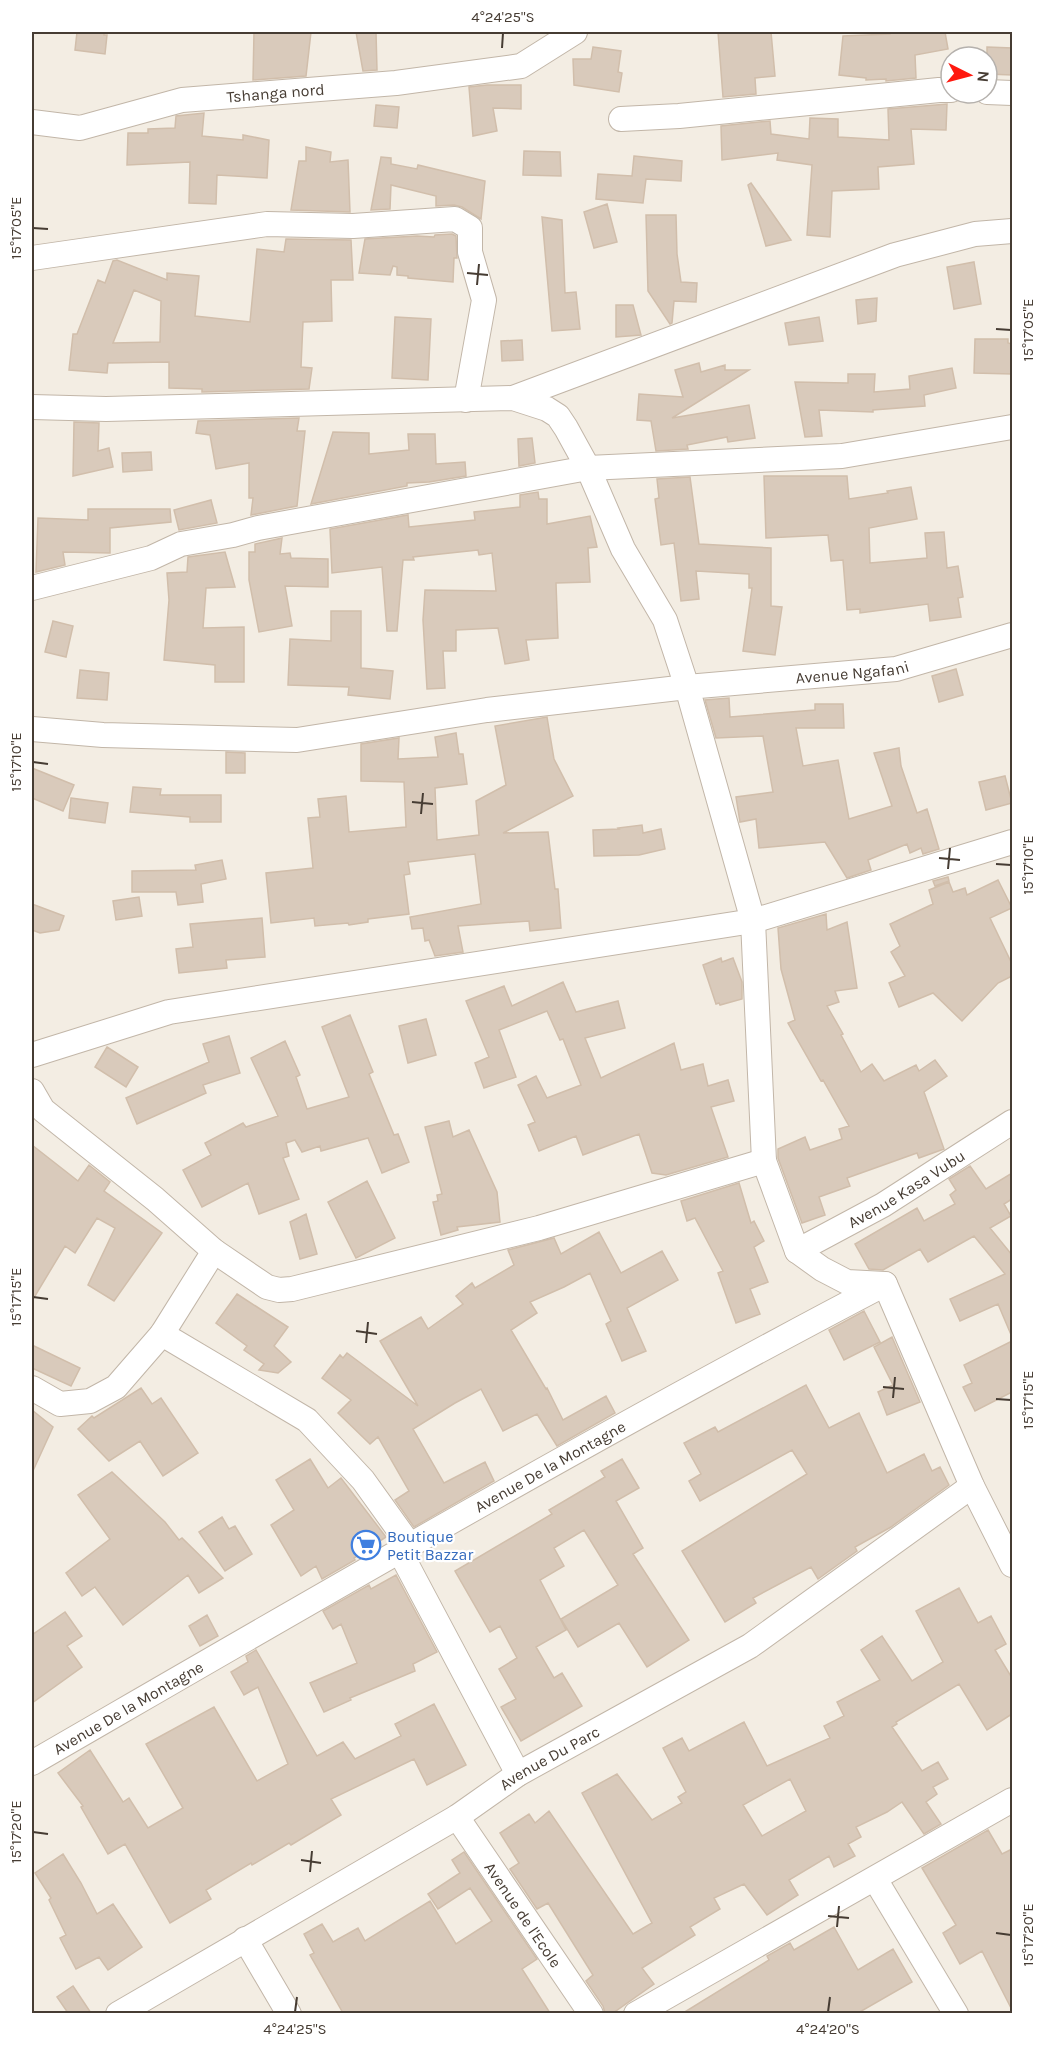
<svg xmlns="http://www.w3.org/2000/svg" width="1044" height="2045" font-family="Karla,sans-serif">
<rect width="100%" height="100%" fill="#f3ede3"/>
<path fill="#d9cabb" stroke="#d1beab" stroke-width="1.5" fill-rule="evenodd" d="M77,32H104V35H107L105,54L75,50Z
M254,32H311L306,76L253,80Z
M356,32H376L377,70L363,71Z
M718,32H771L775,76L755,78L756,94L723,97Z
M890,32H945L948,49L915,55L916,78L886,81V79L866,80V78L839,75L843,36L890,34Z
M593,47L621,51L618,72L622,73L619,92L574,85L573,59H591Z
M987,47L1012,48V75L987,74Z
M487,85H521V109L493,108L497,131L473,136L469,87Z
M947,104L946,130L911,129L914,164L878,167L879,189L832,191L830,237L807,235L812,165L777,160L778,153L722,160L721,126L770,121L771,134L809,139L810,118L838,119V137L889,140L888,109Z
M376,105L399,107L397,128L374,126Z
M204,113L202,136L243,140V135L269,140L267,178L217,175L216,204L189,203L190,162L127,165L128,133H148V129L175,128L176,116Z
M306,147L331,152L330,162L348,160L350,212L291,210L299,161H306Z
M524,151L560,152L561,176L523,175Z
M634,156L682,161L681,181L646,179L643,203L596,199L598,174L632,176Z
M381,157L391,158V164L417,169L418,165L485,181L481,219L462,207L454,205L436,206V196L391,185L390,209L371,210Z
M751,183L791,240L766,246L748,185Z
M607,204L617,242L594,248L584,212Z
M646,215H676L677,254L681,282L697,283L696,302L674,301L672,323L670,324L648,291Z
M542,217L562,220L565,293L576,292L580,329L552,331Z
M452,234L456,236L457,258H454L453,282L408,278V276L397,275V267L393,266L390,275L359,273L365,239L417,236L434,237L435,235Z
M286,239L351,240L353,280H331L332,321L303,322L301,367L312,368L309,389L202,392V389L169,388V362L108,363L107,373L69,370L73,334H77L98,280L105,283L113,261L117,260L167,280V273L199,276L195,316L250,322L257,249L284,252ZM134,290L161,301L160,342L113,343Z
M974,262L981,304L954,309L947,267Z
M877,298L876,321L858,324L856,300Z
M616,305H633L641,335L616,337Z
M395,317L431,319L428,380L392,378Z
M819,317L823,341L789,345L785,323Z
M975,339H1008V343L1012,344V374L974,373Z
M522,340L523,360L502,361L501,341Z
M699,363L701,372L725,365V370H749L672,418L749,405L755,438L728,442L727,437L687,445L688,449L656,451L651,421L637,420L639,394L683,397L675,370Z
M952,368L956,388L924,395L925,406L873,410V412L819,410L822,436L805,437L795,382L848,383V374H875L874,392L910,389L909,376Z
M299,418L297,431H305L297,506L251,515L253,498H249V463L216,469L210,435L196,433L198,421Z
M74,422L99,423L98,451L109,448L113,467L73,476Z
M333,432L369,433V454L409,450L408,434H435L436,464L465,462L466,476L429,482L407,483V486L311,504Z
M532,438L535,463L519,466L518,439Z
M151,452L152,470L123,472L122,453Z
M764,476H847L849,499L888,493L887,491L911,487L917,519L869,528L870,563L927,558L925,533L944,532L947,568L958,566L963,597L958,598L961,617L930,621L928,604L860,613V609L847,610L843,560L831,561L828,535L766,538Z
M690,477L699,544L771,548V606L782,607L775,655L743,651L752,588H749V574L696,571L699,599L681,601L674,543L661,545L655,499L659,498L657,479Z
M538,492L539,499H547V524L590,516L597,547L588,548L590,582L556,583L558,638L526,640L529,660L505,664L498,628L456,630V651H443L445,688L427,689L423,620L425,590L496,591L492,553L479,555L478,550L413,557L414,560H403L397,631H387L382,567L332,573L330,529L408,515L409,527L475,520L474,512L520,507V495Z
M211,500L217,523L179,530L174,510Z
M88,509H170L171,522L110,528V553L63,552L65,565L36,572L38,518L88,520Z
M282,538L280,554L290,553L291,558L328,559V587L285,586L292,626L259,632L249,580V552H255V544Z
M225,552L235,587L206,588L203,628L244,627V682H215V665L164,660L169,600L167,573L187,572L188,557Z
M331,611H361V668L393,671L390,699L348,695L349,687L288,685L290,639L331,641Z
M53,621L73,626L66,657L45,652Z
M956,669L963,695L939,702L932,676Z
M80,670L109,673L107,700L77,698Z
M729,698L730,717L815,710V704H843L844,728H796L803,766L838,760L849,819L892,806L874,753L899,748L901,766L917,813L927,809L939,849L923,854L921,848L910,853L907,844L868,860L871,870L847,878L825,842L759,848L756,819L740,822L736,797L773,792L763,736L716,738L705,700Z
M547,717L554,759L573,796L503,833L548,832L555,889H558L561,928L530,931L529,921L458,926L463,952L435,956L429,940L425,941L423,928L412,929L410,917L481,904L475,854L408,862L410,874L404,875L409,914L368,919V922L349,925L348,923L315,926L314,918L271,923L266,873L313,868L308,818L320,817L318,799L346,796L349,832L406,827L404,782L361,781V744L399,738L398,759L438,757L435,737L456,733L459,754H463L467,784L435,788L437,840L479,835L476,801L506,785L495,726Z
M226,752L245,753V773H226Z
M32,768L74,785L63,811L32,798Z
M1005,776L1012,803L986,810L979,782Z
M133,787L161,789L160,795H221V822H190V817L130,812Z
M71,798L108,803L105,823L69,818Z
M642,825L643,833L661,829L665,849L639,855L594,856L593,830L619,829L618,828Z
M222,860L226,879L201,884L203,902L178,905L176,892H132V871L196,870L195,865Z
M948,877L949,881L935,886L933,881Z
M998,880L1012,908L990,918L1012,964V976L998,983L962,1021L933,993L899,1007L889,983L905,976L891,952L900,946L890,924L933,904L929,890L949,882L953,892L965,888L967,895Z
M139,897L142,916L116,920L113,901Z
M32,904L64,916L59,930L40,933L32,930Z
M826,914L827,930L847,922L857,988L835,991L839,1002L827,1006L843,1034L841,1035L861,1072L872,1064L884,1081L916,1065L919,1071L935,1060L947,1076L924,1092L944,1149L919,1158L917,1153L847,1178L850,1186L819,1197L825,1215L802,1223L778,1158V1149L805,1137L810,1150L842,1139L839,1129L849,1126L823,1080L821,1081L788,1023L795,1020L781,969L778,928Z
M262,918L265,957L226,960L227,968L179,973L176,949L193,947L190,924Z
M721,958L722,962L733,958L742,982V999L720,1005L719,1003L716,1004L703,965Z
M563,982L576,1012L618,1001L625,1028L585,1038L601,1078L674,1043L681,1070L703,1064L708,1086L728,1080L734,1101L711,1107L728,1157L666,1175L652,1173L639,1134L583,1155L576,1136L539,1151L528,1125L535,1122L518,1085L536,1076L547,1098L581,1085L563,1039L560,1040L547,1011L499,1030L516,1077L484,1088L475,1063L489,1057L466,1001L504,986L512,1006Z
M350,1015L373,1072L369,1074L394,1135L398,1134L409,1162L382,1173L368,1138L321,1151L320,1146L302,1152L295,1140L286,1143L289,1156L283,1158L299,1199L259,1214L248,1183L202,1207L183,1170L211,1155L205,1143L243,1123L246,1127L278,1116L251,1058L285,1041L300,1075L296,1077L307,1109L349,1097L322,1027Z
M426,1019L436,1055L408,1063L399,1026Z
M229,1036L240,1073L203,1085L206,1093L137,1124L126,1098L209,1062L203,1044Z
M107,1047L138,1067L126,1087L95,1067Z
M449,1121L453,1137L469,1130L497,1192L500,1222L457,1227L458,1230L441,1235L433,1202L438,1201L437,1195L442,1194L425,1127Z
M32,1145L78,1181L89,1165L110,1182L104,1191L162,1233L114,1301L88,1285L115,1228L97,1218L75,1253L65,1246L32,1301Z
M970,1166L986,1189L1012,1173V1199L1004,1204L1011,1216L990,1228L1012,1255V1337L998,1304L960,1321L950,1299L1005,1274L974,1236L928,1262L920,1249L883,1270L869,1269L855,1244L917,1208L924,1221L955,1204L950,1195L956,1190L949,1179Z
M367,1181L395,1238L356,1258L328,1202Z
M739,1183L751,1223L754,1221L764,1241L754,1247L768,1282L750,1289L760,1314L736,1323L718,1273L723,1271L695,1218L687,1221L681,1201Z
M306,1214L317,1254L300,1259L290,1222Z
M599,1232L621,1273L662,1251L678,1280L627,1308L646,1351L622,1361L606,1324L611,1321L590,1273L564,1287L530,1302L537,1313L511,1330L546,1389L547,1388L563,1420L606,1396L615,1413L557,1446L537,1414L503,1431L481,1389L455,1403L413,1429L444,1483L485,1462L494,1481L414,1527L395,1500L409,1491L378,1437L370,1444L338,1413L351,1400L322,1378L340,1355L343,1358L347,1353L418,1406L380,1341L421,1317L428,1329L463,1304L456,1296L472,1283L475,1288L514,1265L508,1250L554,1238L561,1254Z
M237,1294L288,1327L274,1346L291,1362L278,1373L259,1370L264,1364L244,1350L247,1346L216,1323Z
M864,1311L880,1342L844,1360L829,1330Z
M892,1337L920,1402L887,1415L878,1392L893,1385L874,1347Z
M1012,1341V1392L975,1411L963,1387L972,1383L964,1365Z
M32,1345L80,1368L71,1386L32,1368Z
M806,1385L829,1428L859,1413L887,1473L924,1454L932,1471L940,1467L949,1485L891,1527L855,1547L857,1551L818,1579L811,1567L753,1598L756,1603L725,1622L682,1551L807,1474L792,1450L700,1501L689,1481L701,1474L684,1443L715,1427L718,1432Z
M141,1388L152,1404L161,1398L198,1453L163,1476L140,1441L109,1461L78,1429L92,1416L94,1418Z
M32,1410L53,1427L32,1473Z
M310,1459L328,1488L341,1478L386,1537L354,1558L355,1560L322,1579L316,1566L301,1576L271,1525L294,1510L276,1480Z
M622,1459L639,1488L616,1501L643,1548L633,1554L689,1640L647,1667L619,1623L578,1647L561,1619L618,1585L584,1530L554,1548L564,1566L540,1580L566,1630L536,1647L554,1678L562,1673L582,1706L521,1741L501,1707L516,1699L499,1669L517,1658L500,1626L490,1632L455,1571L552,1514L549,1510L605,1477L601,1471Z
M112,1472L165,1522L179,1540L182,1538L223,1578L199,1593L188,1575L123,1625L95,1587L82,1596L66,1573L110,1539L78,1495Z
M222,1517L229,1529L235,1526L252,1554L225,1571L199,1532Z
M396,1575L437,1652L413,1664L415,1671L350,1698L351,1700L324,1712L310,1683L357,1663L341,1624L333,1629L323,1611L369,1585L371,1589Z
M959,1588L978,1623L991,1616L1006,1644L995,1650L1012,1678V1714L987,1730L959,1684L896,1722L897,1724L892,1727L922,1771L938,1762L948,1779L933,1787L937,1794L926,1802L941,1824L924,1834L902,1802L887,1812L856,1827L861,1837L848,1844L855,1856L834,1867L829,1856L789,1880L798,1895L767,1915L744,1884L714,1898L720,1909L690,1927L695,1935L642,1968L654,1984L613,2013H605L603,2006L586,1981L593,1975L548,1903L537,1909L510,1869L519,1863L500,1833L529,1814L535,1823L549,1811L633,1934L652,1923L582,1793L617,1774L652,1820L682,1803L678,1797L686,1792L663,1748L682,1738L689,1751L744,1722L767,1766L830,1738L824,1726L844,1716L837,1702L880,1680L861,1650L882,1636L912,1681L943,1662L916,1611ZM790,1779L806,1811L762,1836L743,1805Z
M65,1612L82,1636L67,1646L82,1667L32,1703V1635Z
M207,1615L218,1636L200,1646L189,1626Z
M256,1650L317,1756L343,1742L355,1759L401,1736L395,1724L434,1704L466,1765L427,1785L414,1759L331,1799L341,1815L291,1845L289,1843L252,1865L251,1863L206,1890L211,1899L170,1923L125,1844L108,1854L81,1807L83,1806L58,1773L90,1750L123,1802L129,1798L148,1828L183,1808L146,1744L214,1707L257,1781L288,1764L258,1687L244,1695L231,1672L248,1662L246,1656Z
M988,1830L1002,1854L1012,1849V2010L982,1951L960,1964L943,1933L956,1925L922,1868Z
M464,1852L537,1959L522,1969L550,2013H343L310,1955L314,1953L304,1934L322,1924L333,1942L358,1928L365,1941L430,1901L456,1944L492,1921L470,1888L438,1909L428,1894L460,1873L452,1860Z
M63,1854L81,1883L97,1914L113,1904L142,1947L108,1970L99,1957L76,1969L60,1938L66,1935L49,1900L51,1898L35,1873Z
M834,1927L858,1970L893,1949L912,1982L858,2013H683L769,1960L767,1956L790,1943L794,1950Z
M73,1986L91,2013H68L57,1997Z"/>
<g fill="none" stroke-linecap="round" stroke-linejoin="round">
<g stroke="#c2b6a8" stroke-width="26">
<g id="street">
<path d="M987,92L1012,93"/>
<path d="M621,119L679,116L939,90H951"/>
<path id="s1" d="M32,122L80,128L182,100L396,83L521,66L575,32"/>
<path d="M32,258L267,224L353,226L455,219L470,228V252L484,300L466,400"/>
<path d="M513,398L895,255L975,234L1012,231"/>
<path d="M32,407L106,409L513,398L547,409L558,416L566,428L588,468L623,549L665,620L687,687L753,921L764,1161L797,1251L822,1269L847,1282L885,1284L972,1486L1012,1565"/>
<path d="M32,588L151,558L181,544L233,535L258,528L588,468L842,456L1012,427"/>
<path id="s2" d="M32,729L103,735L297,740L487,710L687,687L896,669L1012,635"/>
<path d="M32,1055L169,1012L753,921L1012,842"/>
<path d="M32,1091L43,1110L155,1199L214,1251L267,1287L279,1290L292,1289L539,1228L764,1161"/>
<path id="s3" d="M797,1251L883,1205L1012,1122"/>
<path d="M162,1334L307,1420L363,1480L409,1544"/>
<path d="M32,1388L60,1404L90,1401L116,1387L162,1334L214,1251"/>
<path d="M399,1550L518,1774"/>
<path id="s4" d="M32,1763C314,1600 596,1435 885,1284"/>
<path id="s5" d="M457,1817L591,2014"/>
<path d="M875,1879L956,2014"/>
<path d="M245,1939L289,2014"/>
<path id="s6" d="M118,2014L457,1817L518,1774L750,1646L972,1486"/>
<path d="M636,2014L1012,1800"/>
</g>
</g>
<use href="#street" stroke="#fff" stroke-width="24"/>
</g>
<path fill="none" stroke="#463c33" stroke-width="2" d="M502,48L503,33M33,228L48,229M467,273L488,275M477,285L479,264M996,329L1011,330M33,762L48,764M412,802L433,804M421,814L423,793M939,858L960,860M996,864L1011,865M948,869L950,848M33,1297L48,1299M356,1331L377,1334M366,1343L368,1322M883,1387L904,1389M893,1398L895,1377M996,1399L1011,1400M33,1832L48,1834M301,1860L321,1863M310,1872L312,1851M828,1916L849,1918M837,1927L839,1906M996,1933L1011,1935M295,2012L297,1997M828,2012L830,1997"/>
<defs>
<g id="supermarket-ring" transform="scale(1.5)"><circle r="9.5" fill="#fff" stroke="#3f7fe0" stroke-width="1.5"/><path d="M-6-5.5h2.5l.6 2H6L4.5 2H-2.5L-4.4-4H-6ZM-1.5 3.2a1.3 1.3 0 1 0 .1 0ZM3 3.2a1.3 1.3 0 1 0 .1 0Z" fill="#3f7fe0"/></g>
</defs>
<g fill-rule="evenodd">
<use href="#supermarket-ring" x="366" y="1545"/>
</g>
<g text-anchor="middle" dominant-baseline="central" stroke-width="4.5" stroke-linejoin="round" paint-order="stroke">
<g font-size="16" fill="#463c33" stroke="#fff">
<text stroke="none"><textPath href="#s1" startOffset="248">Tshanga nord</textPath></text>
<text stroke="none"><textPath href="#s2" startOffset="825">Avenue Ngafani</textPath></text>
<text stroke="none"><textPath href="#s3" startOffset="126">Avenue Kasa Vubu</textPath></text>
<text stroke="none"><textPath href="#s4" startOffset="597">Avenue De la Montagne</textPath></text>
<text stroke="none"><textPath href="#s4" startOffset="111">Avenue De la Montagne</textPath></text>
<text stroke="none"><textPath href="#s6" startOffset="502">Avenue Du Parc</textPath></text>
<text stroke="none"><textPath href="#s5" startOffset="118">Avenue de l'Ecole</textPath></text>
</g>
<g font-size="16" fill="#366cbe" stroke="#fff" text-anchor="start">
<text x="387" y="1536">Boutique<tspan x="387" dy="18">Petit Bazzar</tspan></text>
</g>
</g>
<rect width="1044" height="2045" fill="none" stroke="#ffffff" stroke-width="66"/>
<g transform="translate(969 75) rotate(96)"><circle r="28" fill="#ffffff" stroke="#b5b1ad" stroke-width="1.5"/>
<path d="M0-4.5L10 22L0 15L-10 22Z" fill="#ff190f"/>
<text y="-9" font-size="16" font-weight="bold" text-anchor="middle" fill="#463c33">N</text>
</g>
<rect x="33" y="33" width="978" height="1979" fill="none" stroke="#463c33" stroke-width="2"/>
<g font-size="15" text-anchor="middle" fill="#463c33">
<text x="503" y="22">4°24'25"S</text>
<text transform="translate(16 228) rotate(-90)" y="5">15°17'05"E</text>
<text transform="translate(1028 330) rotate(-90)" y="5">15°17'05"E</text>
<text transform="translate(16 762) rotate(-90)" y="5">15°17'10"E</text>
<text transform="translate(1028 865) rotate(-90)" y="5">15°17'10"E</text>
<text transform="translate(16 1297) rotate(-90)" y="5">15°17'15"E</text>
<text transform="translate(1028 1400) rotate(-90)" y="5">15°17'15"E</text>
<text transform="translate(16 1832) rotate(-90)" y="5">15°17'20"E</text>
<text transform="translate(1028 1935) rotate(-90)" y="5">15°17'20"E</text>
<text x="295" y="2034">4°24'25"S</text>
<text x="828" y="2034">4°24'20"S</text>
</g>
</svg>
